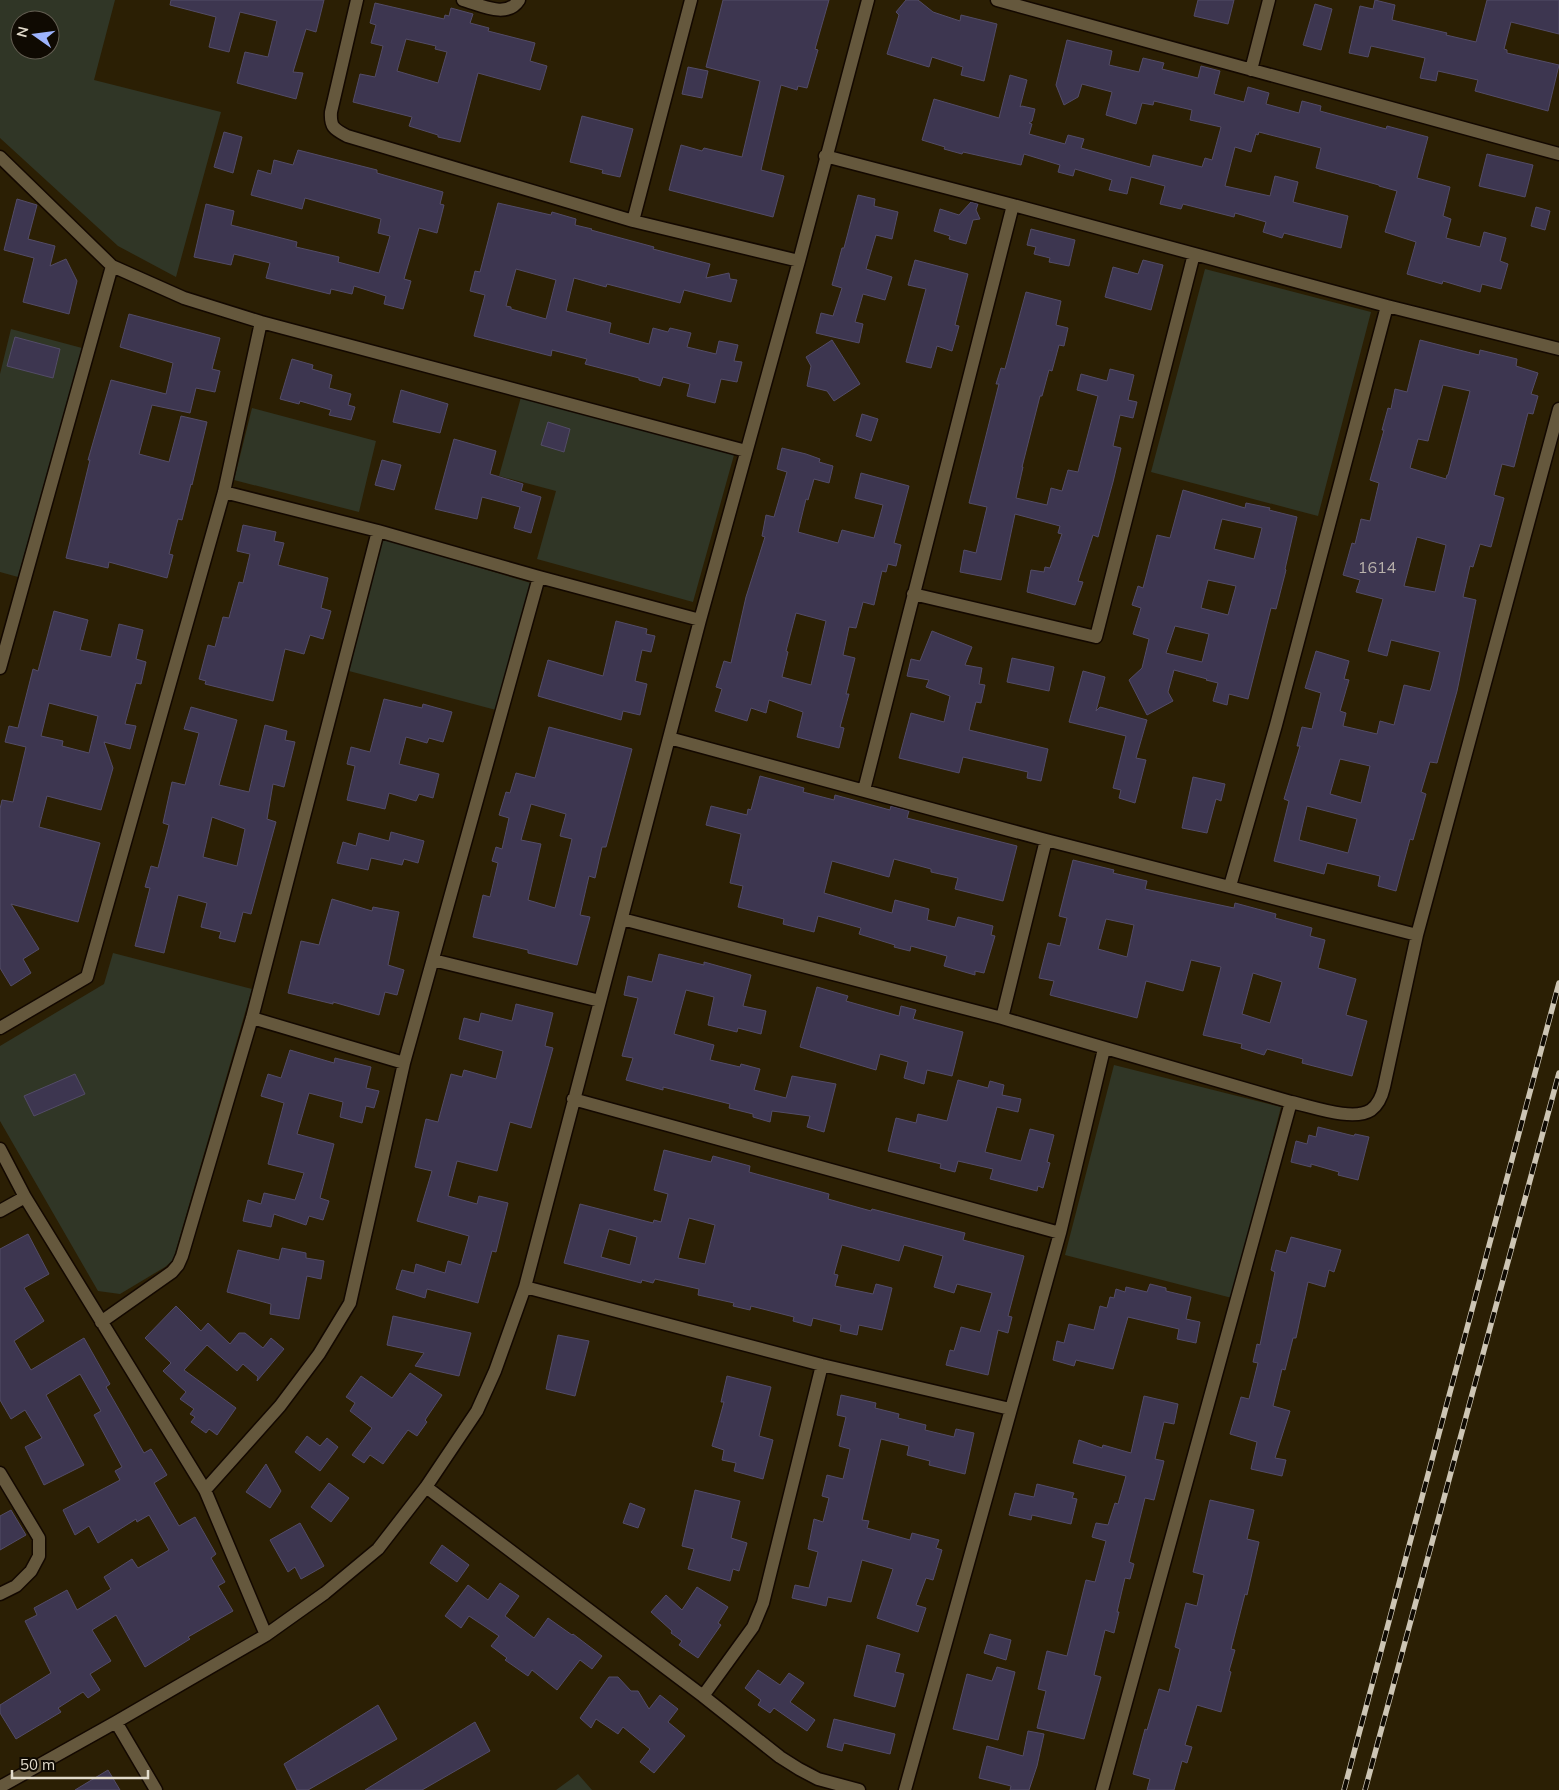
<svg xmlns="http://www.w3.org/2000/svg" width="1559" height="1790" font-family="Mulish,sans-serif">
<rect width="100%" height="100%" fill="#2b1f04"/>
<path fill="#303626" fill-rule="evenodd" d="M0,0H115L94,80L221,112L176,277L118,246L0,138ZM20,20H50V50H20Z
M1205,269L1371,312L1318,516L1151,472Z
M11,329L82,348L18,577L0,572V374Z
M521,397L734,455L693,602L537,559L556,491L499,476Z
M252,408L376,441L359,512L234,480Z
M383,539L531,583L496,710L349,671Z
M113,953L252,989L173,1260L165,1267L120,1294L98,1291L0,1121V1046L104,984Z
M1114,1065L1281,1107L1232,1298L1065,1255Z
M578,1774L592,1790H556Z"/>
<path fill="#3d3650" stroke="#534c67" fill-rule="evenodd" d="M171,0H324L316,32L306,29L293,72L303,73L296,99L237,83L245,52L268,57L277,21L240,12L229,52L209,47L216,17L170,5Z
M723,0H829L815,49L818,50L807,88L798,86L797,90L781,85L761,170L784,176L773,217L669,190L681,145L702,151L704,148L742,157L760,81L706,67Z
M906,0H918L933,12L960,21L961,15L997,24L984,81L961,75L963,67L932,57L929,67L887,54L899,15L896,12Z
M1198,0H1234L1228,24L1194,16Z
M1375,0L1395,5L1392,20L1447,33L1446,35L1476,42L1487,0H1559V34L1511,22L1504,49L1507,50V53L1559,65L1548,111L1475,91L1478,80L1438,71L1436,81L1420,78L1425,58L1371,46L1368,57L1349,53L1360,6L1373,9Z
M375,3L444,19L445,15L449,16L451,8L473,14L470,23L489,28L488,31L535,43L530,61L547,66L540,90L478,73L460,142L438,137V135L409,126L412,117L353,102L360,74L375,77L383,46L371,43L376,25L370,23ZM406,39L436,46L435,49L447,52L438,83L397,71Z
M1315,4L1332,9L1321,50L1303,45Z
M1067,40L1112,51L1109,65L1139,72L1143,58L1164,63L1162,69L1198,78L1201,66L1220,71L1214,94L1244,102L1248,87L1269,93L1266,104L1299,113L1302,101L1321,106L1320,111L1386,129L1387,126L1428,137L1417,178L1450,187L1443,216L1451,219L1446,238L1480,247L1484,232L1506,238L1500,261L1508,264L1501,289L1482,284L1480,292L1443,281L1442,284L1407,274L1416,242L1385,232L1397,191L1379,186V185L1316,168L1321,148L1259,132L1258,135L1256,134L1251,152L1235,147L1225,186L1270,196L1275,176L1298,182L1293,202L1348,216L1341,248L1284,233L1282,238L1263,232L1266,222L1235,213L1234,217L1183,204L1181,209L1160,204L1165,186L1131,177L1127,194L1109,190L1112,180L1075,169L1073,176L1058,172L1060,165L1024,154L1021,165L963,152L962,154L944,149L945,147L922,140L934,99L999,118L1010,75L1027,80L1020,107L1022,106L1035,109L1032,121L1029,123L1032,124L1029,134L1065,144L1068,135L1084,139L1081,148L1150,167L1153,155L1202,167L1205,158L1212,160L1221,127L1190,120L1192,110L1154,101L1153,105L1142,103L1136,124L1106,115L1112,92L1082,84L1078,97L1064,105L1056,85Z
M688,67L708,71L702,98L682,94Z
M582,116L633,129L620,177L602,173L603,170L570,162Z
M224,132L242,137L233,173L214,167Z
M298,150L377,170V173L443,192L440,204L444,205L437,233L419,228L404,279L411,281L403,309L384,304L386,296L354,286L352,294L331,289L330,294L266,278L270,263L234,254L231,265L194,257L206,204L234,211L231,225L297,242L296,247L339,257L338,262L379,273L390,236L378,233L381,219L305,198L302,209L251,195L258,170L271,174L274,160L293,165Z
M1487,154L1533,165L1525,197L1479,186Z
M858,195L875,199L874,206L898,212L892,239L876,235L866,269L892,277L885,300L863,294L855,322L863,324L859,343L816,333L821,313L833,316L842,288L832,285L842,248H844Z
M17,199L37,205L28,239L55,246L50,266L66,259L77,281L69,314L23,302L34,258L4,250Z
M971,202L978,204L976,210L980,219L973,220L966,244L949,239L950,236L934,231L940,209L959,215Z
M498,203L551,215L552,212L576,219L575,225L592,229L591,230L654,247L653,249L710,264L706,278L729,273L730,279L737,280L731,302L684,290L680,303L607,284L606,287L574,278L566,311L611,323L609,333L649,344L653,328L668,332L670,328L691,333L687,347L716,354L719,341L738,345L734,361L742,362L737,382L721,379L715,403L687,396L690,384L663,377L660,386L639,380V378L585,364L587,359L552,350L551,356L474,336L485,295L470,291L475,271L480,272ZM516,269L556,280L546,319L511,309V307L506,306Z
M1536,207L1550,211L1545,230L1531,226Z
M1031,229L1075,240L1069,266L1049,262L1050,258L1034,254L1036,247L1027,245Z
M915,260L968,274L955,325L959,326L952,351L937,346L931,368L906,362L926,289L908,285Z
M1143,260L1163,265L1151,310L1105,297L1113,267L1138,274Z
M1026,292L1061,301L1056,325L1068,328L1064,346L1059,345L1052,371L1049,370L1042,396H1040L1022,467H1023L1016,498L1047,505L1051,488L1062,491L1068,470L1078,472L1098,396L1077,390L1081,374L1107,381L1110,369L1134,375L1128,400L1137,402L1133,418L1120,415L1113,446L1121,448L1113,482L1098,537L1093,535L1078,581L1083,582L1075,605L1027,592L1031,570L1044,572L1045,567L1050,568L1062,534L1058,533L1060,526L1015,514L1001,580L960,572L964,550L976,553L987,507L969,503L999,384H996L1001,368L1005,369Z
M129,314L220,338L212,369L220,371L215,392L196,388L190,413L152,405L139,454L169,462L181,416L207,422L192,485L191,484L182,520L178,519L169,554L173,555L167,578L109,562L108,568L66,558L90,460H88L111,380L166,394L173,363L120,347Z
M15,337L60,349L53,378L7,366Z
M832,340L860,384L834,401L827,391L807,386L811,366L806,357Z
M1420,340L1479,355L1480,350L1517,359L1516,366L1538,373L1531,394L1538,396L1533,414L1528,413L1514,467L1502,464L1494,495L1504,498L1491,547L1480,544L1473,567L1470,566L1463,597L1476,600L1457,691L1437,763L1430,762L1421,792L1426,794L1413,840L1410,839L1396,891L1378,886L1380,876L1327,863L1324,874L1274,861L1289,801L1284,799L1300,746H1297L1302,727L1312,729L1321,693L1305,688L1316,651L1349,661L1344,679L1349,680L1340,711L1346,713L1343,726L1377,734L1380,721L1394,725L1404,685L1430,691L1432,685L1440,652L1391,640L1387,656L1368,651L1383,599L1356,592L1360,580L1343,575L1352,543L1355,544L1361,519L1370,521L1379,483L1370,480L1384,430H1382L1388,408L1391,409L1395,389L1407,392ZM1443,385L1470,391L1448,475H1447L1446,479L1410,468L1418,439L1428,441ZM1417,537L1446,545L1435,592L1404,586ZM1340,759L1370,766L1361,803L1330,794ZM1307,806L1357,819L1348,853L1299,840Z
M292,359L313,365L312,369L332,375L329,388L351,394L348,405L355,407L351,420L329,415L331,410L300,401L299,404L280,399Z
M401,390L448,404L440,433L393,422Z
M862,414L878,419L871,441L856,436Z
M548,422L570,429L564,452L541,445Z
M454,439L496,451L490,474L523,484L521,491L541,497L531,533L514,528L520,507L482,497L477,519L435,509Z
M782,448L806,454L820,459L819,462L833,466L829,483L814,479L808,500L806,499L798,532L838,543L842,530L874,538L883,505L855,498L861,473L909,486L894,543L901,545L896,566L888,564L886,572L882,571L874,605L863,602L856,628L849,627L843,655L855,658L846,694H849L840,727L844,728L839,748L797,737L803,712L769,700L766,713L751,708L747,721L715,711L722,689L716,687L724,661L731,663L746,597L765,537L762,536L766,515L774,517L787,472L777,469ZM796,613L826,621L811,685L782,677L788,652L786,651Z
M382,460L401,465L394,490L375,485Z
M1183,490L1245,508L1246,503L1270,508L1269,510L1297,517L1285,569L1286,570L1276,609L1271,608L1248,699L1229,694L1227,705L1213,701L1218,683L1206,680L1207,679L1174,670L1168,692L1173,701L1147,715L1129,680L1142,668L1149,639L1133,634L1141,608L1132,605L1138,586L1143,588L1157,535L1170,538ZM1222,519L1262,528L1254,559L1214,549ZM1208,580L1236,586L1228,615L1201,608ZM1175,626L1209,634L1202,662L1166,653Z
M243,525L276,532L274,541L284,543L278,565L328,578L321,608L331,611L323,639L310,635L304,654L285,649L273,701L205,684L206,681L199,679L208,645L215,647L223,617L229,618L239,582L243,583L250,554L237,551Z
M54,611L88,620L80,650L111,657L119,624L143,630L136,659L146,662L141,684L136,683L125,724L136,726L130,749L104,742L113,768L101,810L47,796L39,827L100,843L78,922L11,904L39,949L23,959L31,973L11,986L0,968V809L2,800L13,802L26,747L5,742L9,726L18,728L33,669L38,671ZM49,703L98,716L89,753L62,746L63,741L41,736Z
M616,621L647,629L646,634L655,636L651,652L642,650L635,681L647,684L640,715L623,711L621,720L538,696L548,660L603,676Z
M932,631L972,647L965,665L982,668L979,684L985,685L981,703L976,702L969,730L1048,749L1041,781L1027,778L1028,772L963,757L959,773L899,758L911,713L944,722L950,696L926,687L929,680L907,676L911,659L920,661Z
M1012,658L1054,667L1049,691L1007,682Z
M1083,671L1105,677L1096,711L1100,707L1147,720L1136,758L1146,760L1135,803L1119,798L1121,790L1113,788L1126,736L1069,722Z
M384,699L422,708L423,704L452,712L443,742L429,738L427,743L406,737L399,764L439,774L433,798L419,794L416,801L389,793L385,809L347,800L355,766L347,764L351,747L370,752Z
M191,707L237,720L219,785L249,792L265,725L287,731L285,740L295,742L284,787L273,784L267,819L276,822L251,914L243,912L235,942L219,938L221,932L201,927L207,903L178,895L164,953L135,946L150,888L145,887L151,866L158,868L169,825L163,823L172,782L185,785L199,733L184,729ZM212,817L245,829L237,866L203,857Z
M549,727L632,749L606,847H602L595,878L589,876L580,915L590,917L577,965L528,953V950L473,937L483,895L490,897L498,863L492,861L496,847L502,849L509,818L499,815L506,792L510,793L516,773L535,778ZM531,804L566,814L560,836L572,839L555,908L528,900L541,844L521,840Z
M760,776L804,788L803,792L834,800L835,795L890,810L891,806L909,811L907,818L1017,846L1003,901L955,889L958,878L931,872V869L894,859L889,877L832,861L824,893L892,913L895,900L929,909L927,920L955,927L958,917L993,926L991,935L995,936L984,973L975,971V975L944,966L947,956L911,946L910,951L894,947L895,945L859,934L861,928L818,916L814,932L783,924L784,919L738,907L743,886L730,883L741,834L706,825L711,806L747,815L748,809L751,810Z
M1193,777L1225,784L1221,801L1216,799L1207,833L1182,828Z
M391,832L424,841L418,863L404,859L402,865L371,858L368,870L337,863L343,842L356,846L359,833L389,841Z
M1073,860L1114,870L1113,873L1147,881L1145,889L1234,908L1235,903L1276,914L1275,918L1312,928L1310,936L1325,940L1318,968L1356,979L1346,1015L1367,1021L1352,1076L1302,1063L1303,1059L1267,1049L1264,1055L1241,1048L1242,1044L1203,1035L1221,967L1191,960L1183,991L1146,981L1137,1018L1050,995L1054,981L1039,978L1048,943L1060,946L1067,918L1059,916ZM1106,919L1134,925L1127,957L1098,949ZM1253,973L1282,982L1270,1023L1242,1014Z
M332,899L372,911L373,907L399,912L388,965L404,970L397,995L385,992L379,1015L333,1002V1004L288,993L301,941L319,945Z
M659,954L704,965V962L751,975L743,1006L766,1011L761,1034L738,1028L737,1032L708,1025L714,997L686,990L674,1034L714,1045L710,1060L740,1067L741,1064L760,1069L754,1090L786,1098L792,1076L836,1084L824,1132L807,1127L810,1116L772,1111L770,1122L753,1117V1114L729,1108L730,1104L663,1087V1090L626,1080L633,1058L622,1056L638,998L624,995L628,976L652,982Z
M817,987L848,996L846,1001L899,1016L901,1006L916,1010L913,1019L963,1032L952,1076L927,1070L924,1084L904,1078L908,1062L880,1054L876,1070L800,1047Z
M516,1004L553,1013L545,1046L553,1048L531,1128L510,1122L497,1171L457,1161L448,1196L477,1204L479,1196L508,1203L496,1252L492,1251L478,1303L427,1289L425,1298L396,1289L402,1270L414,1273L416,1264L445,1273L448,1261L461,1265L469,1236L417,1221L432,1171L415,1167L426,1119L438,1122L451,1074L462,1077L464,1070L496,1079L503,1051L459,1039L464,1018L479,1022L481,1013L512,1021Z
M290,1050L334,1063L335,1058L371,1067L366,1088L379,1091L374,1108L366,1106L362,1123L340,1117L343,1102L309,1093L297,1134L334,1144L320,1198L329,1201L323,1220L309,1216L306,1225L274,1214L271,1227L243,1221L248,1200L261,1204L264,1193L295,1200L304,1173L268,1164L284,1103L261,1096L268,1074L281,1078Z
M75,1074L85,1094L34,1116L24,1096Z
M958,1080L988,1088L990,1081L1004,1085L1002,1095L1021,1099L1018,1112L997,1107L985,1152L1021,1161L1030,1129L1054,1135L1047,1162L1050,1163L1043,1188L1038,1186L1037,1191L990,1179L993,1169L958,1161L955,1172L940,1168L941,1164L888,1151L896,1118L916,1123L918,1114L947,1121Z
M1318,1127L1354,1136L1355,1134L1369,1137L1358,1180L1338,1175L1339,1172L1311,1164V1167L1291,1162L1296,1141L1307,1144L1309,1135L1316,1137Z
M664,1150L711,1162L713,1156L750,1166L749,1172L829,1194L828,1199L871,1211L872,1209L965,1233L963,1240L1024,1256L1008,1316L1012,1317L1008,1333L998,1330L988,1375L946,1365L950,1350L954,1351L961,1327L980,1332L992,1293L957,1284L954,1293L934,1287L943,1256L904,1245L899,1261L842,1245L834,1274L838,1275L835,1286L873,1294L876,1284L892,1288L882,1330L859,1325L857,1335L840,1331L841,1325L813,1318L811,1326L793,1321L794,1317L751,1306L750,1310L733,1306L734,1303L698,1295L699,1289L655,1279L653,1283L642,1280L641,1283L564,1263L580,1204L653,1223L654,1220L661,1222L668,1194L654,1190ZM689,1218L715,1225L705,1264L678,1258ZM609,1229L637,1237L630,1265L601,1257Z
M28,1234L49,1274L24,1288L44,1321L14,1341L31,1370L84,1338L110,1384L106,1387L144,1453L151,1449L167,1475L154,1483L179,1526L195,1517L216,1554L211,1558L225,1582L218,1586L233,1611L188,1637L190,1639L145,1667L116,1615L92,1630L111,1661L90,1674L100,1690L88,1698L83,1692L58,1708L61,1712L16,1739L0,1713V1705L51,1673L25,1621L37,1615L34,1608L67,1590L77,1610L111,1589L104,1577L132,1559L138,1568L169,1550L149,1515L137,1522L136,1519L98,1543L89,1526L75,1535L63,1510L120,1480L115,1471L122,1467L94,1415L101,1411L80,1374L46,1395L84,1465L44,1485L25,1447L42,1438L25,1410L11,1419L0,1400V1249Z
M1291,1237L1341,1250L1334,1272L1329,1270L1325,1287L1308,1282L1296,1338H1293L1285,1370L1282,1369L1273,1406L1290,1411L1275,1458L1286,1460L1282,1476L1251,1469L1257,1442L1230,1434L1241,1397L1249,1399L1258,1363L1253,1362L1257,1344L1260,1345L1275,1272L1271,1270L1276,1250L1286,1253Z
M282,1248L306,1253V1258L324,1261L321,1279L307,1276L299,1319L270,1314L271,1304L227,1292L238,1250L279,1260Z
M1150,1284L1166,1288V1291L1191,1297L1186,1319L1200,1322L1196,1343L1177,1339L1179,1329L1128,1317L1113,1369L1076,1360L1074,1366L1053,1360L1057,1341L1064,1343L1069,1324L1094,1330L1100,1306L1107,1308L1110,1297L1114,1298L1116,1289L1125,1292L1126,1287L1147,1292Z
M176,1306L201,1331L208,1323L230,1344L239,1333H245L263,1348L271,1338L284,1349L257,1381L258,1377L243,1364L237,1371L207,1345L184,1370L236,1408L217,1435L209,1429L206,1433L191,1422L195,1417L190,1414L194,1409L180,1399L186,1392L163,1371L171,1363L145,1338Z
M393,1316L471,1333L459,1376L415,1366L424,1353L387,1345Z
M558,1335L589,1341L575,1396L546,1389Z
M410,1373L442,1395L425,1420L427,1422L417,1436L408,1430L383,1464L370,1455L364,1463L352,1455L372,1428L350,1411L355,1403L346,1397L361,1376L392,1398Z
M727,1376L771,1387L759,1436L773,1440L763,1479L734,1471L736,1463L722,1460L724,1450L712,1446L724,1402H721Z
M841,1395L876,1403L875,1408L899,1414L898,1418L926,1425L925,1430L954,1437L956,1429L974,1433L965,1474L929,1465L930,1461L907,1455L909,1446L881,1439L862,1520L869,1521L867,1528L910,1540L912,1533L939,1540L936,1548L942,1550L933,1580L926,1578L916,1605L926,1608L918,1632L877,1618L893,1569L862,1560L851,1602L828,1597L826,1606L792,1598L795,1585L809,1588L818,1552L808,1549L814,1519L823,1522L829,1498L822,1496L827,1475L843,1479L850,1449L839,1446L846,1417L837,1415Z
M1144,1396L1178,1404L1174,1424L1164,1422L1155,1459L1164,1461L1154,1500L1145,1498L1129,1562L1134,1564L1130,1579L1125,1578L1117,1612H1119L1114,1633L1105,1630L1094,1675L1101,1677L1084,1739L1037,1728L1046,1691L1038,1689L1047,1651L1067,1656L1086,1580L1095,1582L1106,1541L1092,1537L1096,1523L1108,1525L1115,1503L1118,1504L1126,1476L1073,1463L1079,1440L1102,1448L1103,1445L1131,1453Z
M307,1436L320,1446L327,1438L338,1447L320,1471L295,1452Z
M266,1464L281,1491L270,1508L246,1492Z
M329,1483L349,1498L331,1522L311,1507Z
M1037,1484L1074,1493L1072,1498L1077,1499L1071,1524L1032,1515L1031,1520L1009,1515L1015,1493L1034,1497Z
M695,1490L740,1501L731,1538L747,1543L739,1571L733,1569L730,1581L688,1569L694,1549L682,1546Z
M1210,1500L1254,1510L1247,1539L1259,1542L1247,1595L1245,1594L1231,1649L1235,1650L1229,1671L1231,1672L1221,1712L1197,1705L1185,1745L1192,1747L1187,1763L1182,1761L1174,1790H1147L1150,1779L1133,1774L1145,1729L1147,1730L1159,1689L1169,1692L1180,1649L1175,1647L1186,1603L1197,1606L1204,1575L1193,1572Z
M630,1503L645,1509L638,1528L623,1523Z
M11,1510L26,1535L0,1550V1516Z
M300,1523L324,1566L301,1579L295,1567L288,1572L270,1540Z
M442,1545L469,1565L457,1582L430,1563Z
M500,1583L519,1596L505,1616L534,1638L548,1618L572,1635L573,1634L602,1656L592,1669L580,1660L557,1690L532,1670L528,1676L505,1660L507,1658L491,1646L499,1636L469,1616L461,1628L445,1616L468,1585L488,1600Z
M697,1587L728,1607L718,1623L721,1625L698,1658L679,1645L682,1641L671,1633L672,1631L651,1612L666,1595L682,1610Z
M990,1634L1011,1640L1006,1660L984,1653Z
M867,1645L900,1654L895,1672L904,1674L895,1707L854,1696Z
M997,1667L1015,1672L998,1740L953,1729L967,1674L992,1681Z
M758,1670L780,1685L789,1673L804,1683L790,1702L815,1720L807,1731L774,1708L770,1713L758,1705L761,1700L745,1688Z
M609,1677H618L631,1691H638L649,1709L660,1695L678,1709L668,1722L685,1736L654,1773L640,1762L650,1749L623,1727L618,1734L596,1719L591,1728L580,1718Z
M378,1705L397,1739L308,1790H297L284,1764Z
M834,1719L895,1734L890,1754L844,1743L842,1751L827,1747Z
M475,1722L490,1751L422,1790H365Z
M1028,1731L1044,1734L1037,1766L1029,1790H1010L1011,1786L979,1778L987,1746L1023,1756Z
M108,1770L120,1790H75Z"/>
<g fill="none" stroke-linecap="round" stroke-linejoin="round">
<g stroke="#130800" stroke-width="15">
<path id="street" d="M357,0L331,112C330,127 334,129 347,136L633,221L799,261
M463,0C481,5 507,19 519,0
M997,0L1559,154
M1251,70L1269,0
M825,156L1013,205L1387,306L1276,725L1230,886
M0,157L112,266
M633,221L691,0
M1387,306L1559,349
M224,492L378,531L539,577L700,620
M913,594L1096,637L1194,254
M0,668L112,266L184,298L261,322L746,451
M669,738L1046,840L1417,935
M864,790L1013,205
M622,919L1002,1018L1291,1102L1102,1790
M433,960L600,1001
M252,1018L404,1063
M1002,1018L1046,840
M0,1028L87,977L224,492L261,322
M573,1099L1060,1233
M1291,1102C1311,1106 1353,1122 1371,1110C1379,1104 1382,1096 1384,1087L1417,935L1559,409
M0,1149L25,1197L205,1490L266,1635
M0,1211L25,1197
M525,1287L822,1365L1010,1409
M101,1322L172,1272L178,1265L182,1256L252,1018L378,531
M0,1473L39,1538V1556L31,1571L16,1586L0,1594
M426,1487L703,1696L780,1757L799,1769L818,1779L859,1790
M205,1490L280,1406L319,1354L350,1303L404,1063L539,577
M703,1696L753,1627L763,1603L822,1365
M116,1722L156,1790
M0,1787L116,1722L266,1635L325,1593L378,1549L426,1487L477,1411L495,1371L525,1287L700,620L799,261L868,0
M905,1790L1060,1233L1104,1049"/>
</g>
<use href="#street" stroke="#65583d" stroke-width="12"/>
<g stroke="#cdc5b4" stroke-width="5.5">
<path id="rail" d="M1344,1790L1559,983
M1365,1790L1559,1073"/>
</g>
<use href="#rail" stroke="#0f0a02" stroke-width="4" stroke-dasharray="11" stroke-linecap="butt"/>
</g>
<g text-anchor="middle" dominant-baseline="central" stroke-width="4.5" stroke-linejoin="round" paint-order="stroke">
<g font-size="16" fill="#b9b2ac">
<text x="1377" y="567">1614</text>
</g>
</g>
<g transform="translate(35 35) rotate(284)"><circle r="24" fill="#0f0a02" stroke="#635e52"/>
<path d="M0-4L9 19L0 12L-9 19Z" fill="#9db4fd"/>
<text y="-8" font-size="14" font-weight="bold" text-anchor="middle" fill="#e2dbcb">N</text>
</g>
<path d="M12 1770v8h136v-8" fill="none" stroke="#e2dbcb" stroke-width="2.5"/>
<text x="20" y="1770" font-size="15" fill="#e2dbcb" stroke="#0f0a02" stroke-width="4" paint-order="stroke">50 m</text>
</svg>
